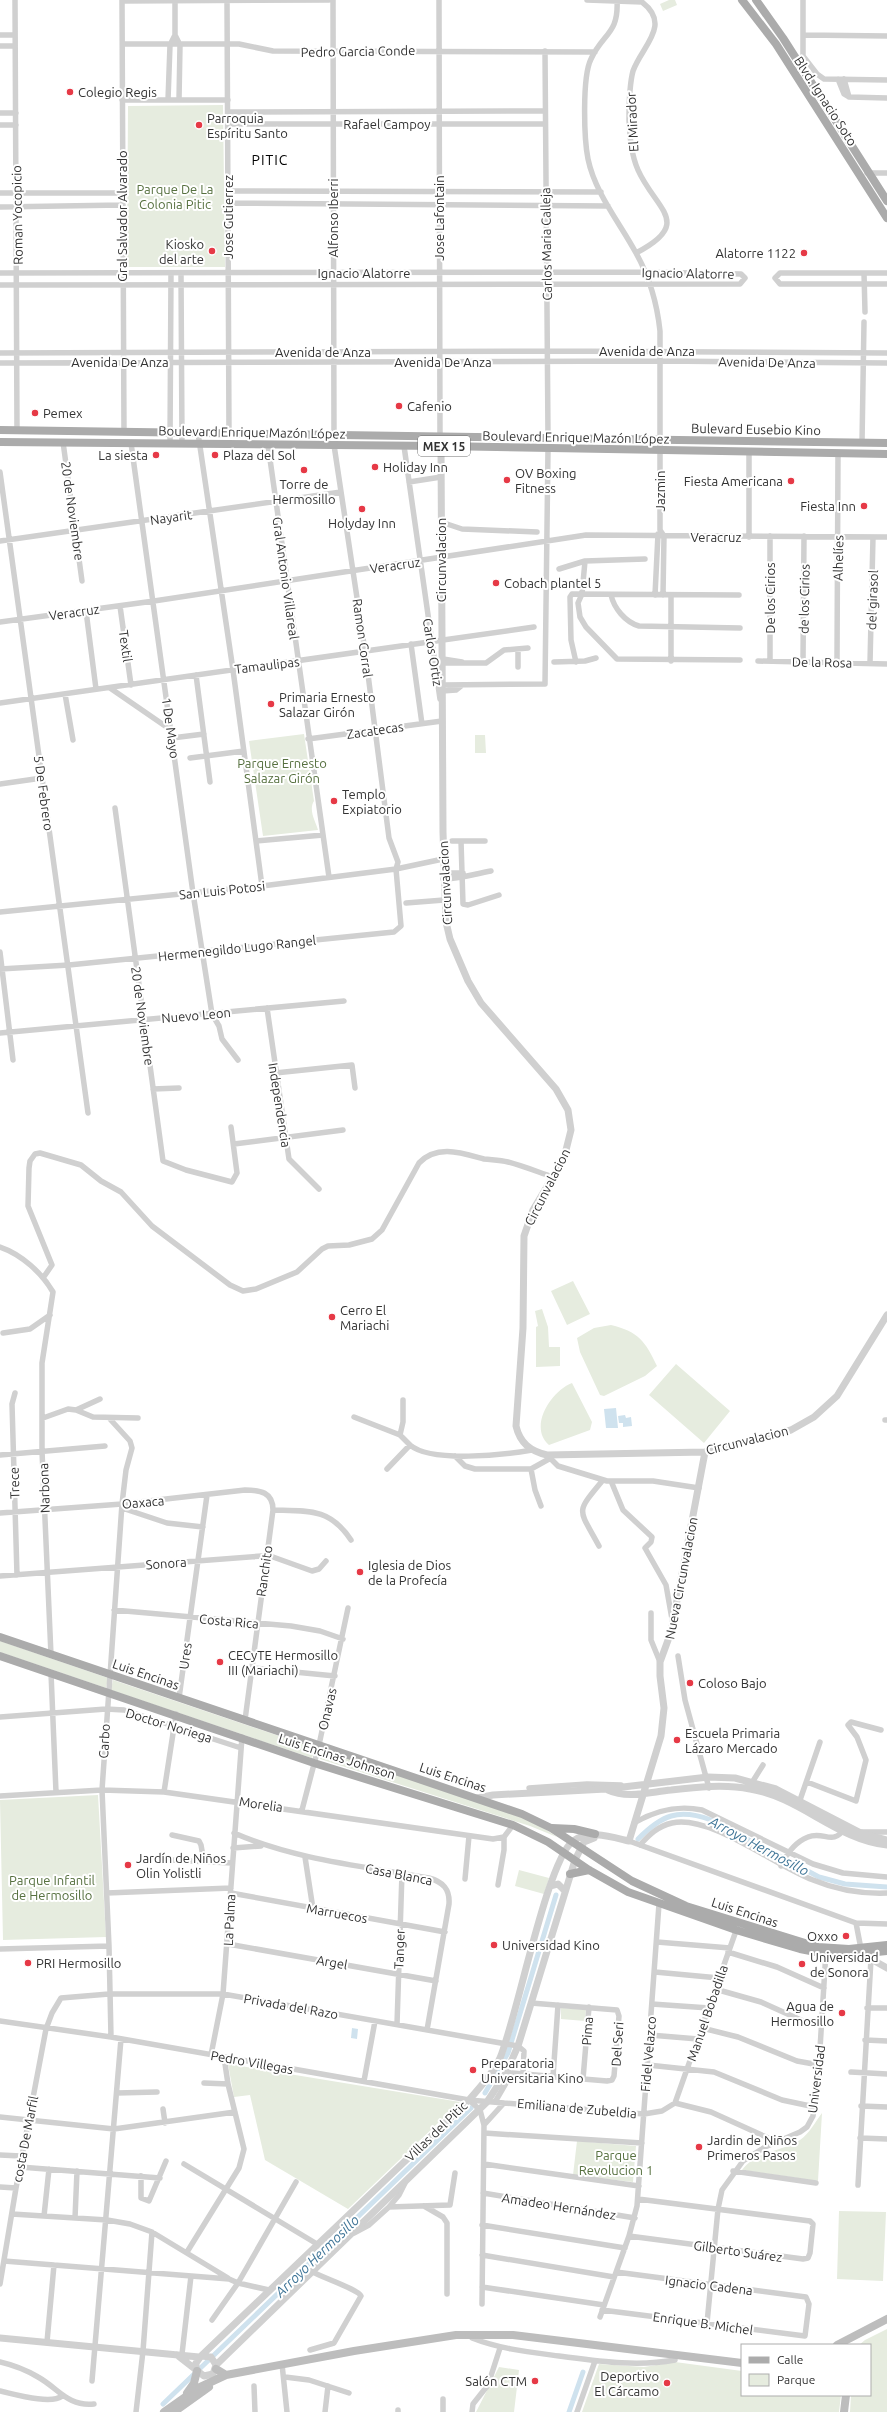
<svg xmlns="http://www.w3.org/2000/svg" width="887" height="2412" font-family="Ubuntu,sans-serif">
<rect width="100%" height="100%" fill="#fff"/>
<path fill="#e6ecdf" d="M669,0H675L677,5L663,11L660,4Z
M223,105L225,267H127L128,106Z
M304,734L314,801C308,810 316,822 318,830L263,836L249,741Z
M485,735L486,753H475V735Z
M573,1281L590,1314L567,1325L551,1291Z
M542,1309L548,1327L549,1347H560V1366L536,1367V1327L538,1326L535,1311Z
M611,1325C639,1332 645,1341 657,1366L645,1376L604,1396L600,1395L580,1352L577,1338L594,1328Z
M676,1364L730,1411L704,1443L649,1395Z
M572,1383L592,1422L590,1430L549,1445C528,1427 551,1391 572,1383Z
M0,1641L108,1678L106,1688L0,1652Z
M113,1680L315,1748L312,1758L111,1690Z
M323,1750L533,1821L557,1837L530,1826L320,1759Z
M98,1795L106,1937L3,1940L0,1800Z
M519,1870L549,1878L544,1894L515,1886Z
M561,2008L586,2009L585,2021L561,2019Z
M228,2064L460,2102L348,2209L265,2160L250,2095L234,2097Z
M822,2113L818,2181L742,2170C756,2151 781,2152 800,2140C810,2133 815,2122 822,2113Z
M577,2141L636,2146L633,2182L573,2175Z
M839,2211L886,2212L883,2281L837,2279Z
M887,2329V2412H850L851,2395H870V2345H859L865,2340Z
M675,2362L742,2371V2395H841L839,2412H582L599,2364L644,2367Z
M499,2367L519,2370L514,2412H476Z"/>
<path fill="#cfe2ee" d="M616,1408L618,1428H606L604,1409Z
M625,1415L626,1418L631,1417L632,1426L623,1427V1423H619L618,1416Z
M352,2028L358,2029L357,2039L351,2038Z"/>
<g fill="none" stroke-linecap="round" stroke-linejoin="round">
<path stroke="#cfe2ee" stroke-width="5" d="M638,1839C662,1815 678,1808 711,1820L819,1877L845,1884L887,1887
M485,2093L508,2053L556,1895
M163,2404L471,2108
M569,2412L583,2372"/>
<path stroke="#d0d0d0" stroke-width="5.5" d="M15,0L17,430
M122,0L124,432
M175,0V35L180,45L179,100
M227,0L229,434
M333,0L334,436
M439,0L440,436
M587,0L642,2C672,25 642,46 633,71C629,86 629,104 629,120C630,137 631,154 638,170C656,210 694,223 636,253
M617,0C619,34 603,33 591,59C582,77 584,139 588,159C595,193 620,223 636,253C650,278 657,303 660,331V530L664,536L663,595
M122,1L329,0
M0,35H15
M804,35L887,36
M123,44H239L273,51L595,52
M0,46H15
M545,51L548,437
M803,56L817,74L824,79L887,80
M803,56V0
M838,79L844,94L849,97L887,98
M844,79L849,97
M122,100H228
M168,100L170,45L175,35
M228,112L545,111
M0,113H16
M228,124H545
M0,125H16
M867,173H887
M228,191L601,192
M0,193H122
M228,203L608,206
M0,207L122,205
M0,273L646,272L741,274L745,278L740,284L0,285
M181,273L182,444
M864,273L865,312
M887,273H780L775,278L780,284H887
M0,353L548,351L887,353
M0,363L660,361L887,363
M198,433L233,670L262,886
M63,442L82,581
M131,443L193,893L212,1014L219,1026L222,1039L238,1060
M170,443L171,273
M862,443L864,322
M268,445L329,877
M404,446L440,699
M749,452V537
M0,472L88,1113
M409,482L441,477
M441,522L462,529L537,532
M0,541L341,492
M585,561L582,594L578,603L580,617L586,627L617,659L740,660
M559,569L585,561L645,559
M611,595C614,608 625,622 639,626L740,628
M655,595L658,534
M120,606L131,685
M86,611L96,689
M0,622L154,601L586,535L887,537
M411,644L422,724
M518,649V667
M443,659L462,662
M770,660V536
M671,661V595
M758,661L887,664
M803,661L804,536
M554,662L585,661L596,658
M576,662L571,640L570,597L572,594L739,595
M837,662L838,454
M439,663H486L504,650L528,648
M870,663L873,537
M196,675L210,782
M443,685L545,684L548,449
M110,688L171,730
M442,691L456,690L461,686
M65,694L73,740
M0,703L534,627
M172,738L204,734
M308,739L442,721
M190,758L244,751
M0,784L42,778
M115,808L163,1161L186,1170L232,1182L237,1173L231,1127
M256,841L323,835
M452,841H485
M461,841L463,904L468,905L499,895
M443,873H463
M443,879C460,879 474,874 491,871
M406,903L444,900
M0,912L262,886L396,869L443,859
M0,952L13,1060
M0,969L69,965L384,933L394,932L401,926L396,869L398,862L389,838L365,651L334,445
M267,1008L289,1159L319,1189
M0,1033L344,1001
M275,1073L352,1065L355,1088
M153,1089L179,1088
M234,1144L343,1130
M0,1247C21,1254 42,1273 53,1292L42,1363V1451L51,1655
M43,1278L52,1265L28,1206L29,1168L30,1161L35,1154L40,1153L81,1165L101,1181L121,1192L152,1226L230,1285L243,1291L256,1289L297,1272L322,1249L328,1246L349,1245L372,1239L382,1230L419,1163C437,1144 462,1153 484,1159C492,1160 500,1160 508,1162C523,1166 538,1172 553,1177
M3,1333L30,1329L50,1315
M15,1393L12,1404L17,1575
M76,1410L93,1417L138,1418
M354,1417L400,1435L410,1445
M43,1418L68,1409L76,1410L100,1399
M109,1418L130,1441L132,1448L126,1470L122,1504L102,1790L109,1946L111,2037
M885,1420H887
M400,1435L403,1422V1400
M0,1455L105,1446
M547,1455L558,1466L607,1481H653L699,1488
M455,1456L465,1466L475,1469H531L549,1459
M387,1469L410,1445C431,1463 504,1455 532,1450
M531,1469L535,1490L541,1506
M611,1481L623,1510L652,1537L651,1542L645,1548L666,1585L672,1619
M122,1508L167,1523L203,1527
M273,1510C308,1511 330,1508 351,1540
M0,1513L122,1504L245,1490C260,1490 273,1492 273,1510L245,1720
M599,1546C578,1507 575,1514 603,1480
M0,1576L262,1556L273,1557L312,1571L319,1569L326,1561
M114,1610L291,1626L320,1631L343,1639
M651,1613V1640L660,1662
M678,1656L685,1700L709,1788
M253,1668L335,1676
M51,1673L56,1792
M179,1698L207,1495
M0,1717L106,1709L124,1710L241,1748
M753,1781L763,1765
M807,1782L856,1801L866,1760L857,1737L848,1725L851,1722L881,1730
M529,1788L587,1784L621,1785
M164,1792L176,1714
M0,1796L102,1790L164,1792L493,1839L504,1837L513,1825
M800,1800L820,1742
M302,1810L319,1745L348,1608
M634,1823C656,1810 677,1805 702,1810L813,1864L843,1873L887,1877
M858,1832H887
M234,1833C296,1860 363,1866 429,1878C443,1882 450,1889 449,1904L427,2030
M172,1835L199,1841L201,1845L204,1862
M629,1841L856,1923L887,1924
M640,1845C649,1835 658,1826 672,1823C710,1814 775,1866 813,1880C837,1890 861,1894 887,1893
M233,1848L261,1846
M305,1857L313,1909
M170,1860L232,1863
M781,1866C787,1853 795,1842 808,1837C824,1830 832,1847 845,1828
M465,1879L469,1836
M498,1885L504,1850V1837
M107,1893L231,1888
M231,1893L445,1932
M856,1923L861,1949
M657,1942L730,1948
M228,1944L436,1981
M0,1949L109,1946
M728,1952L777,1967L824,1988
M655,1972L719,1978
M715,1989L761,2002L803,2021L822,2025
M652,2004L709,2008
M867,2008H887
M0,2021L111,2037L469,2100L504,2103
M397,2024L402,1873
M702,2028L738,2037L797,2061L819,2065
M650,2035L698,2039
M865,2040L887,2041
M211,2055L223,1994L242,1737
M648,2065L714,2072L782,2100L815,2107
M851,2072L887,2074
M553,2077L558,2005
M583,2079L589,2007
M364,2081L375,2021
M204,2083L228,2084
M117,2093L157,2092
M469,2100L480,2110L484,2125L482,2304
M495,2102L512,2073L607,2081L612,2080L614,2076L619,2016L617,2010L531,2003
M675,2103L737,1928
M861,2106L887,2107
M163,2109L165,2123
M0,2117L114,2129L235,2112
M484,2125L504,2103L644,2114L662,2111L675,2103L711,2112L777,2142
M484,2133L642,2143
M860,2138L887,2139
M0,2155L21,2156
M184,2164L317,2244
M484,2164L639,2186
M20,2167L160,2178
M733,2171L816,2183
M141,2176V2198L149,2201L166,2161
M858,2185L871,1959
M0,2187L16,2188
M483,2193L635,2218
M424,2206L443,2217L447,2223V2294
M389,2207L399,2195L405,2183
M12,2214L107,2220L130,2224L152,2232L228,2278
M44,2216L49,2169
M75,2218L77,2171
M482,2225L625,2248
M354,2233L369,2225L389,2207L450,2205L455,2173
M629,2236L803,2259L808,2258L810,2253L813,2224L810,2221L638,2199
M187,2252L239,2168L244,2149L228,2084L224,2057
M482,2255L614,2277
M4,2261L229,2279L238,2283L269,2290
M0,2284L16,2188L46,2029L52,2013L61,1998L109,1994H223L518,2046L524,2051L523,2074
M482,2287L604,2305
M602,2310L805,2336L809,2304L806,2297L616,2272
M600,2317L629,2236L637,2206L659,1904
M212,2320L238,2283L296,2182
M707,2323L718,2209L722,2190L743,2161L765,2147L800,2132L807,2127L813,2116L819,2065L826,1951
M472,2338C500,2349 529,2352 559,2356C598,2361 636,2367 675,2360
M47,2342L54,2265
M310,2350L334,2343L361,2296C358,2289 320,2277 311,2271
M182,2354L191,2276
M0,2362C13,2365 26,2370 38,2377C58,2388 68,2407 94,2404
M282,2364L287,2412
M285,2377L309,2380L349,2393
M92,2381L121,2039
M254,2386L255,2412
M0,2391C14,2394 51,2405 62,2396
M443,2399V2412
M398,2410V2412
M136,2412L143,2351L152,2232
M325,2412L328,2386
M472,2412L473,2404L488,2385L500,2348
M577,2412L595,2361"/>
<path stroke="#d0d0d0" stroke-width="7" d="M441,446L443,832L446,922L450,939L468,981L481,1003L556,1089L568,1110L571,1130L564,1158L533,1210L524,1236L523,1328L516,1426C520,1443 530,1451 547,1455L705,1452L791,1430L814,1417L837,1396L887,1315
M608,1790C627,1799 650,1792 671,1790C696,1787 725,1784 750,1789C800,1797 837,1840 887,1845
M477,1798L493,1795L606,1789L708,1777L735,1778L776,1789L861,1833L887,1840
M551,1886L558,1884L564,1890
M862,1951L871,1959L887,1968
M0,2338L199,2357
M177,2355L204,2376L213,2374L216,2365L211,2357L201,2356L196,2363V2370
M201,2356L469,2100C480,2087 493,2074 500,2058C517,2018 547,1860 573,1841C588,1829 612,1837 629,1841L661,1736L664,1708L660,1676V1662L671,1632L705,1452
M216,2365L487,2102L506,2073L518,2046L575,1860L584,1842L594,1838"/>
<path stroke="#bdbdbd" stroke-width="8" d="M837,2345L887,2319
M216,2369L226,2375
M187,2393L194,2383L197,2371
M164,2412L198,2388L226,2375L354,2351L456,2335H513L742,2363
M174,2412L209,2387
M844,2412L846,2395"/>
<path stroke="#ababab" stroke-width="8" d="M742,0L776,44L887,218
M756,0L783,38L887,201
M0,430L887,443
M0,442L441,446L887,454
M0,1637L522,1814L551,1828L632,1881L686,1906L818,1947L849,1949L887,1945
M0,1656L314,1763L513,1825L548,1842L589,1870L628,1892L736,1930L800,1949L826,1954L849,1955L887,1951
M552,1828L574,1829L595,1834
M570,1874L589,1870"/>
</g>
<g fill="#e63946" stroke="#fff" stroke-width="1.5">
<circle cx="70" cy="92" r="4"/>
<circle cx="199" cy="125" r="4"/>
<circle cx="212" cy="251" r="4"/>
<circle cx="804" cy="253" r="4"/>
<circle cx="399" cy="406" r="4"/>
<circle cx="35" cy="413" r="4"/>
<circle cx="156" cy="455" r="4"/>
<circle cx="215" cy="455" r="4"/>
<circle cx="375" cy="467" r="4"/>
<circle cx="304" cy="470" r="4"/>
<circle cx="507" cy="480" r="4"/>
<circle cx="791" cy="481" r="4"/>
<circle cx="864" cy="506" r="4"/>
<circle cx="362" cy="509" r="4"/>
<circle cx="496" cy="583" r="4"/>
<circle cx="271" cy="704" r="4"/>
<circle cx="334" cy="801" r="4"/>
<circle cx="332" cy="1317" r="4"/>
<circle cx="360" cy="1572" r="4"/>
<circle cx="220" cy="1662" r="4"/>
<circle cx="690" cy="1683" r="4"/>
<circle cx="677" cy="1740" r="4"/>
<circle cx="128" cy="1865" r="4"/>
<circle cx="846" cy="1936" r="4"/>
<circle cx="494" cy="1945" r="4"/>
<circle cx="28" cy="1963" r="4"/>
<circle cx="802" cy="1964" r="4"/>
<circle cx="842" cy="2013" r="4"/>
<circle cx="473" cy="2070" r="4"/>
<circle cx="699" cy="2147" r="4"/>
<circle cx="535" cy="2381" r="4"/>
<circle cx="667" cy="2383" r="4"/>
</g>
<g text-anchor="middle" dominant-baseline="central" stroke-width="4" stroke-linejoin="round" paint-order="stroke">
<rect fill="#fff" stroke="#707070" stroke-width="1" x="418" y="436" width="52" height="20" rx="3"/>
<g font-size="12" font-weight="bold" fill="#333">
<text x="444" y="446">MEX 15</text>
</g>
<g font-size="13" fill="#333" stroke="#fff">
<text transform="translate(358 51) rotate(-1)">Pedro Garcia Conde</text>
<text transform="translate(826 101) rotate(57)">Blvd. Ignacio Soto</text>
<text transform="translate(632 122) rotate(-93)">El Mirador</text>
<text x="387" y="124">Rafael Campoy</text>
<text transform="translate(17 215) rotate(-91)">Roman Yocopicio</text>
<text transform="translate(122 216) rotate(-90)">Gral Salvador Alvarado</text>
<text transform="translate(228 217) rotate(-90)">Jose Gutierrez</text>
<text transform="translate(333 218) rotate(-90)">Alfonso Iberri</text>
<text transform="translate(439 218) rotate(-90)">Jose Lafontain</text>
<text transform="translate(546 244) rotate(-91)">Carlos Maria Calleja</text>
<text x="364" y="273">Ignacio Alatorre</text>
<text transform="translate(688 273) rotate(1)">Ignacio Alatorre</text>
<text x="647" y="351">Avenida de Anza</text>
<text x="323" y="352">Avenida de Anza</text>
<text x="120" y="362">Avenida De Anza</text>
<text x="443" y="362">Avenida De Anza</text>
<text transform="translate(767 362) rotate(1)">Avenida De Anza</text>
<text transform="translate(756 429) rotate(1)">Bulevard Eusebio Kino</text>
<text transform="translate(252 432) rotate(1)">Boulevard Enrique Mazón López</text>
<text transform="translate(576 437) rotate(1)">Boulevard Enrique Mazón López</text>
<text transform="translate(660 491) rotate(-90)">Jazmin</text>
<text transform="translate(73 511) rotate(82)">20 de Noviembre</text>
<text transform="translate(171 517) rotate(-8)">Nayarit</text>
<text x="716" y="537">Veracruz</text>
<text transform="translate(838 558) rotate(-89)">Alhelíes</text>
<text transform="translate(441 560) rotate(-90)">Circunvalacion</text>
<text transform="translate(395 565) rotate(-8)">Veracruz</text>
<text transform="translate(286 578) rotate(82)">Gral Antonio Villareal</text>
<text transform="translate(770 598) rotate(-90)">De los Cirios</text>
<text transform="translate(804 599) rotate(-89)">de los Cirios</text>
<text transform="translate(872 600) rotate(-88)">del girasol</text>
<text transform="translate(74 612) rotate(-8)">Veracruz</text>
<text transform="translate(363 638) rotate(82)">Ramon Corral</text>
<text transform="translate(126 646) rotate(82)">Textil</text>
<text transform="translate(433 652) rotate(81)">Carlos Ortiz</text>
<text transform="translate(822 662) rotate(1)">De la Rosa</text>
<text transform="translate(267 665) rotate(-7)">Tamaulipas</text>
<text transform="translate(171 728) rotate(82)">1 De Mayo</text>
<text transform="translate(375 730) rotate(-8)">Zacatecas</text>
<text transform="translate(44 793) rotate(82)">5 De Febrero</text>
<text transform="translate(445 883) rotate(-93)">Circunvalacion</text>
<text transform="translate(222 890) rotate(-6)">San Luis Potosi</text>
<text transform="translate(237 948) rotate(-6)">Hermenegildo Lugo Rangel</text>
<text transform="translate(196 1015) rotate(-5)">Nuevo Leon</text>
<text transform="translate(143 1016) rotate(82)">20 de Noviembre</text>
<text transform="translate(280 1105) rotate(81)">Independencia</text>
<text transform="translate(547 1187) rotate(-63)">Circunvalacion</text>
<text transform="translate(747 1440) rotate(-14)">Circunvalacion</text>
<text transform="translate(14 1483) rotate(-92)">Trece</text>
<text transform="translate(44 1488) rotate(-92)">Narbona</text>
<text transform="translate(143 1502) rotate(-5)">Oaxaca</text>
<text transform="translate(166 1563) rotate(-4)">Sonora</text>
<text transform="translate(264 1571) rotate(-82)">Ranchito</text>
<text transform="translate(681 1578) rotate(-79)">Nueva Circunvalacion</text>
<text transform="translate(229 1621) rotate(5)">Costa Rica</text>
<text transform="translate(185 1656) rotate(-82)">Ures</text>
<text transform="translate(146 1674) rotate(19)">Luis Encinas</text>
<text transform="translate(327 1709) rotate(-77)">Onavas</text>
<text transform="translate(169 1725) rotate(17)">Doctor Noriega</text>
<text transform="translate(104 1741) rotate(-87)">Carbo</text>
<text transform="translate(337 1756) rotate(18)">Luis Encinas Johnson</text>
<text transform="translate(453 1777) rotate(18)">Luis Encinas</text>
<text transform="translate(261 1804) rotate(8)">Morelia</text>
<text transform="translate(399 1874) rotate(11)">Casa Blanca</text>
<text transform="translate(745 1912) rotate(18)">Luis Encinas</text>
<text transform="translate(337 1913) rotate(10)">Marruecos</text>
<text transform="translate(229 1920) rotate(-87)">La Palma</text>
<text transform="translate(399 1949) rotate(-88)">Tanger</text>
<text transform="translate(332 1962) rotate(10)">Argel</text>
<text transform="translate(291 2006) rotate(10)">Privada del Razo</text>
<text transform="translate(707 2013) rotate(-71)">Manuel Bobadilla</text>
<text transform="translate(587 2031) rotate(-86)">Pima</text>
<text transform="translate(617 2044) rotate(-86)">Del Seri</text>
<text transform="translate(648 2054) rotate(-85)">Fidel Velazco</text>
<text transform="translate(252 2062) rotate(10)">Pedro Villegas</text>
<text transform="translate(816 2079) rotate(-83)">Universidad</text>
<text transform="translate(577 2108) rotate(5)">Emiliana de Zubeldia</text>
<text transform="translate(436 2131) rotate(-44)">Villas del Pitic</text>
<text transform="translate(25 2139) rotate(-79)">costa De Marfil</text>
<text transform="translate(559 2206) rotate(9)">Amadeo Hernández</text>
<text transform="translate(738 2251) rotate(8)">Gilberto Suárez</text>
<text transform="translate(709 2285) rotate(7)">Ignacio Cadena</text>
<text transform="translate(703 2323) rotate(8)">Enrique B. Michel</text>
</g>
<g font-size="13" fill="#333" stroke="#fff" text-anchor="start">
<text x="78" y="92">Colegio Regis</text>
<text x="207" y="118">Parroquia<tspan x="207" dy="15">Espíritu Santo</tspan></text>
<text x="204" y="244" text-anchor="end">Kiosko<tspan x="204" dy="15">del arte</tspan></text>
<text x="796" y="253" text-anchor="end">Alatorre 1122</text>
<text x="407" y="406">Cafenio</text>
<text x="43" y="413">Pemex</text>
<text x="148" y="455" text-anchor="end">La siesta</text>
<text x="223" y="455">Plaza del Sol</text>
<text x="383" y="467">Holiday Inn</text>
<text x="515" y="473">OV Boxing<tspan x="515" dy="15">Fitness</tspan></text>
<text x="783" y="481" text-anchor="end">Fiesta Americana</text>
<text x="304" y="484" text-anchor="middle">Torre de<tspan x="304" dy="15">Hermosillo</tspan></text>
<text x="856" y="506" text-anchor="end">Fiesta Inn</text>
<text x="362" y="523" text-anchor="middle">Holyday Inn</text>
<text x="504" y="583">Cobach plantel 5</text>
<text x="279" y="697">Primaria Ernesto<tspan x="279" dy="15">Salazar Girón</tspan></text>
<text x="342" y="794">Templo<tspan x="342" dy="15">Expiatorio</tspan></text>
<text x="340" y="1310">Cerro El<tspan x="340" dy="15">Mariachi</tspan></text>
<text x="368" y="1565">Iglesia de Dios<tspan x="368" dy="15">de la Profecía</tspan></text>
<text x="228" y="1655">CECyTE Hermosillo<tspan x="228" dy="15">III (Mariachi)</tspan></text>
<text x="698" y="1683">Coloso Bajo</text>
<text x="685" y="1733">Escuela Primaria<tspan x="685" dy="15">Lázaro Mercado</tspan></text>
<text x="136" y="1858">Jardín de Niños<tspan x="136" dy="15">Olin Yolistli</tspan></text>
<text x="838" y="1936" text-anchor="end">Oxxo</text>
<text x="502" y="1945">Universidad Kino</text>
<text x="810" y="1957">Universidad<tspan x="810" dy="15">de Sonora</tspan></text>
<text x="36" y="1963">PRI Hermosillo</text>
<text x="834" y="2006" text-anchor="end">Agua de<tspan x="834" dy="15">Hermosillo</tspan></text>
<text x="481" y="2063">Preparatoria<tspan x="481" dy="15">Universitaria Kino</tspan></text>
<text x="707" y="2140">Jardin de Niños<tspan x="707" dy="15">Primeros Pasos</tspan></text>
<text x="659" y="2376" text-anchor="end">Deportivo<tspan x="659" dy="15">El Cárcamo</tspan></text>
<text x="527" y="2381" text-anchor="end">Salón CTM</text>
</g>
<g font-size="13" fill="#56703f" stroke="#fff">
<text x="175" y="189">Parque De La<tspan x="175" dy="15">Colonia Pitic</tspan></text>
<text x="282" y="763">Parque Ernesto<tspan x="282" dy="15">Salazar Girón</tspan></text>
<text x="52" y="1880">Parque Infantil<tspan x="52" dy="15">de Hermosillo</tspan></text>
<text x="616" y="2155">Parque<tspan x="616" dy="15">Revolucion 1</tspan></text>
</g>
<g font-size="14" letter-spacing="1" fill="#000" stroke="#fff">
<text x="270" y="160">PITIC</text>
</g>
<g font-size="14" font-style="italic" fill="#3f7597" stroke="#fff">
<text transform="translate(759 1846) rotate(28)">Arroyo Hermosillo</text>
<text transform="translate(317 2256) rotate(-44)">Arroyo Hermosillo</text>
</g>
</g>
<rect x="741" y="2344" width="130" height="52" fill="#ffffff" stroke="#adadad"/>
<rect x="749" y="2357" width="20" height="6" fill="#ababab" stroke="#adadad"/>
<text x="777" y="2364" font-size="12" fill="#333333">Calle</text>
<rect x="749" y="2374" width="20" height="12" fill="#e6ecdf" stroke="#adadad"/>
<text x="777" y="2384" font-size="12" fill="#333333">Parque</text>
</svg>
